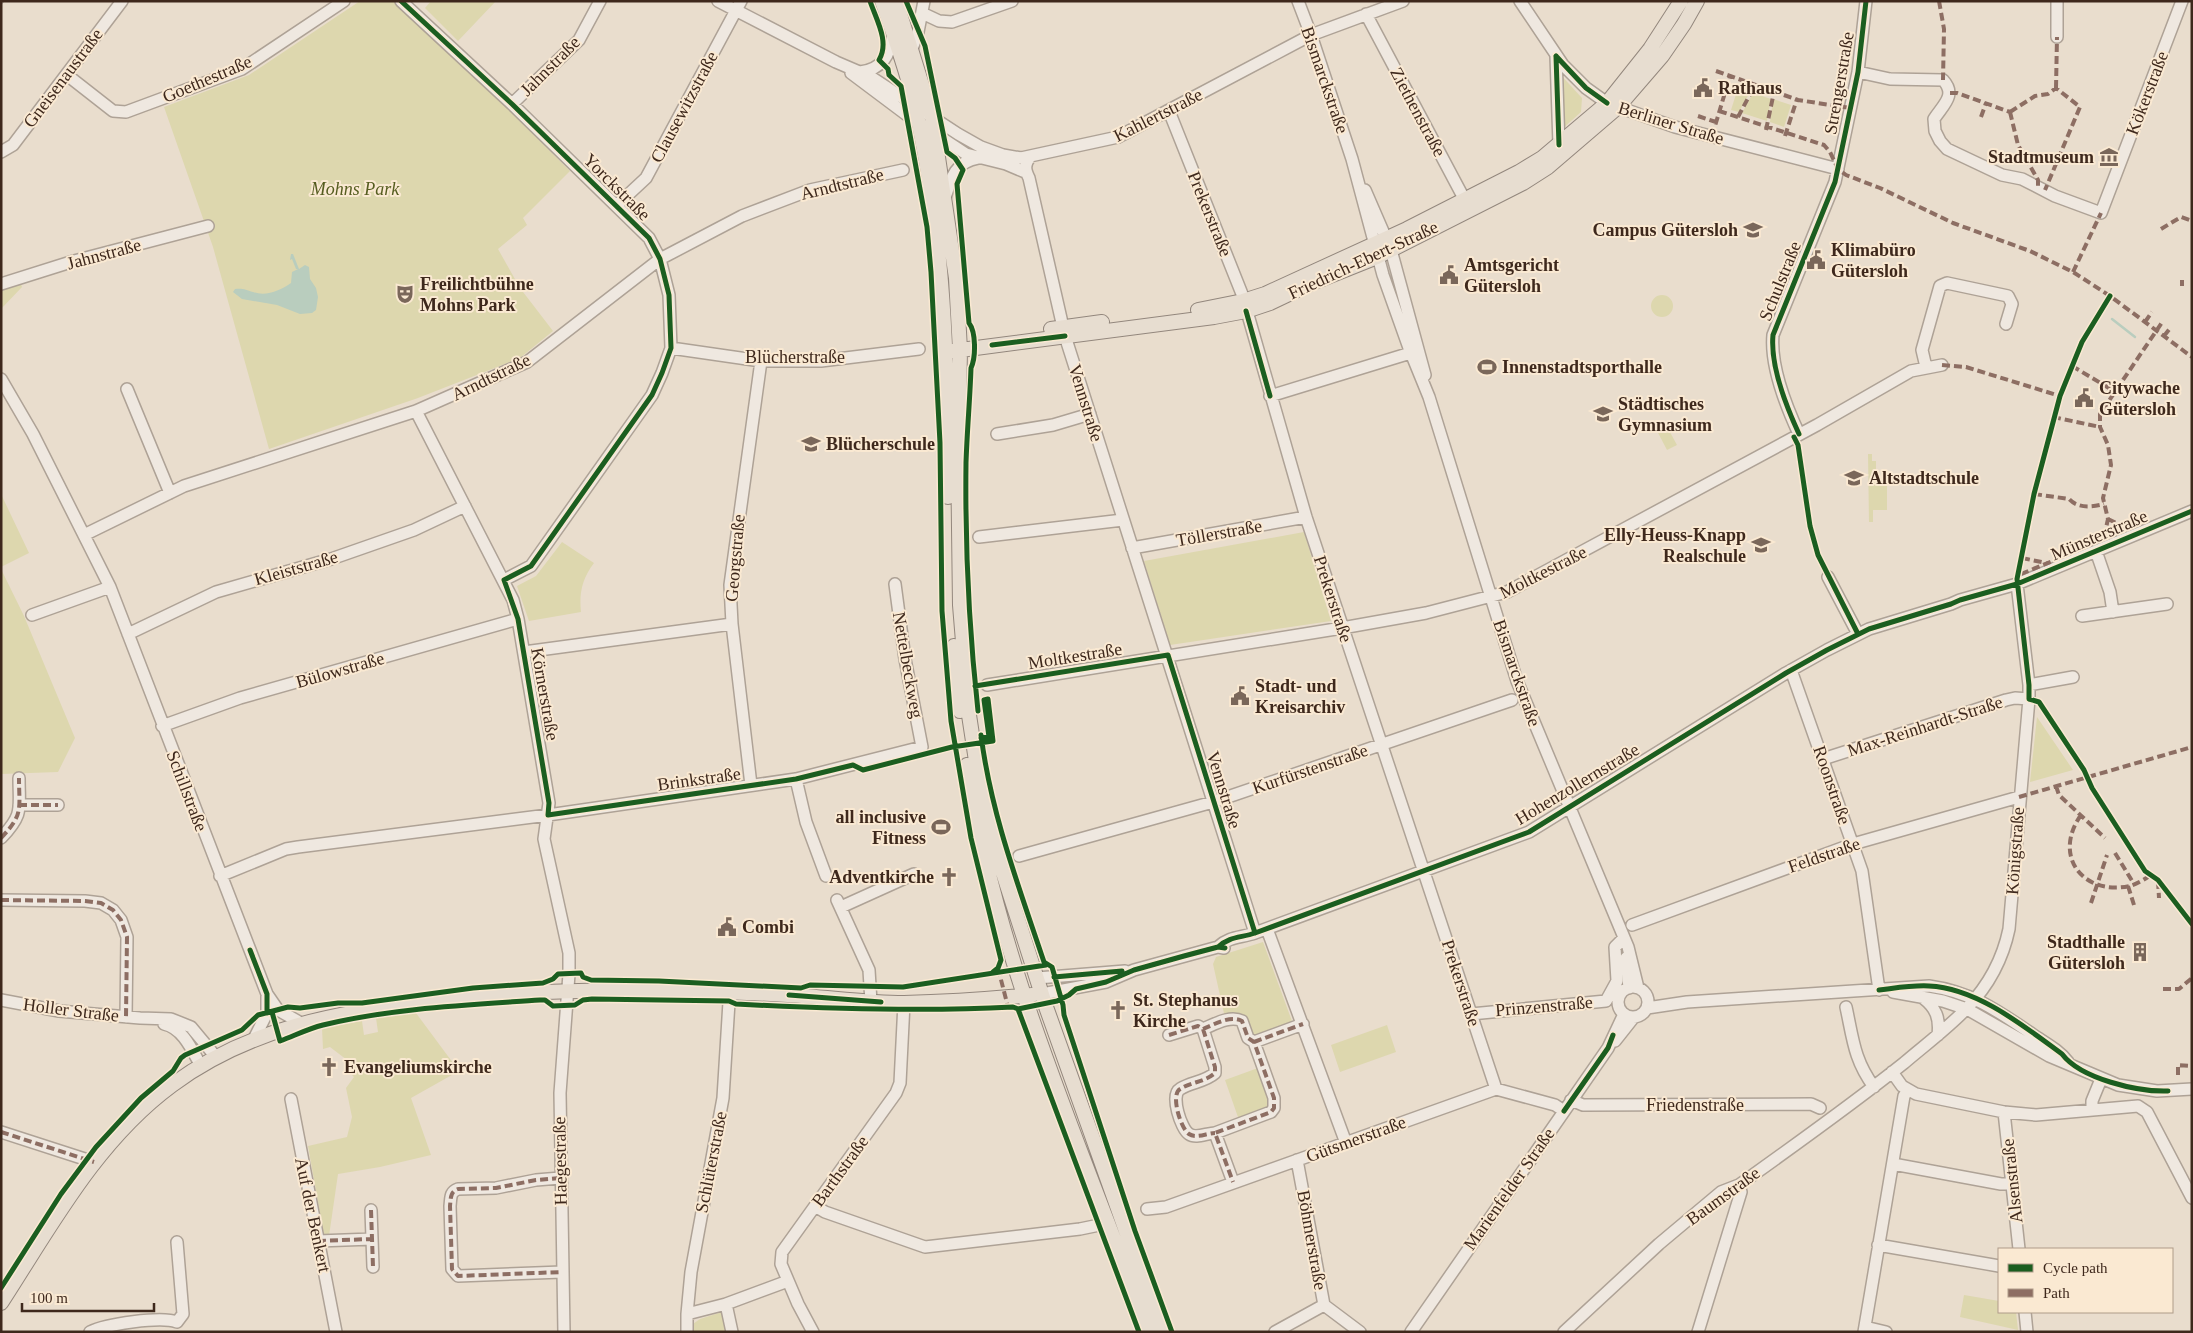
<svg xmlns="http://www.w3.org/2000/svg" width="2193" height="1333" font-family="'Times New Roman',serif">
<rect width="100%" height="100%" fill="#e9ddcd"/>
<path fill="#ddd7ae" d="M360,1H393L508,109L570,171L523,218L527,225L498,249L520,288L553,331L520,358L418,398L269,449L213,247L164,107L249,75Z
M431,1H496L458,41L425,8Z
M1558,72L1582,98L1581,112L1560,131Z
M1738,88L1750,92L1739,112L1731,110Z
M1753,93L1771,99L1767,121L1742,113Z
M1773,99L1791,105L1784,127L1770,122Z
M21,284L22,287L1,309V291Z
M1651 306a11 11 0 1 1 22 0a11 11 0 1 1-22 0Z
M1665,423L1677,445L1667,450L1656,429Z
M1868,454H1872V461H1876V482H1887V510H1873V522H1869Z
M1,494L29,553L1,567Z
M1304,532L1331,621L1170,645L1144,561Z
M562,542L594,563C582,579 579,593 581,612L529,621L517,586L536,576Z
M1,569L24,616L75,738L58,772L1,774Z
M2037,717L2073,770L2030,782Z
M1263,942L1293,1024L1256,1036L1225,1018L1213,964L1216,957Z
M416,1013L459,1071L411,1098L431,1155L380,1167L338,1174L329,1236H324L308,1146L347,1137L352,1117L346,1088L354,1077L348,1071L347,1060L330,1047L323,1049L322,1028L362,1021L364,1035L378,1032L376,1018Z
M1387,1025L1396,1052L1340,1072L1331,1045Z
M1258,1068L1270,1101L1266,1110L1239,1120L1225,1080Z
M1964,1295L1999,1301V1312H2016L2018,1330L1960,1317Z
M722,1312L729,1332H690V1326L700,1319Z"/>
<path fill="#b9cdbe" d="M291,254H293L299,269L305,265L309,267L310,279L316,288L318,297L316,310L312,313L300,314L277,305L242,299L233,292L235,289C243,288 246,290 253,292C266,297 281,290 291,283L292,272L298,269H296L292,259L290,260Z"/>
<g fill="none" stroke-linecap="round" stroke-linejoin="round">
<path stroke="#b9cdbe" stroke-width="2.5" d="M2112,319L2135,337"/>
<g stroke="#aea296" stroke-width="14">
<path id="minor" d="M401,1L512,104L649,238L660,259L669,295L671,348L662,373L652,395L531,566L504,580
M718,1L836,62L871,77L958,134L981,147L1003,155L1021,158L1118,137L1311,35L1403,1
M1298,1L1311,35L1352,159L1383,275L1409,348L1429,397L1517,681L1628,947L1638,988
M1520,1L1563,65L1586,88L1607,103L1675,127L1838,169
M922,13L939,21L952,22L1012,1
M1366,14L1468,206
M2057,37V1
M912,49L918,32L924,1
M1556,56L1559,145
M860,72C883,69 890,55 893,34
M1858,72L1890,79L1943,80C1957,95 1943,105 1934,119L1935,131L1940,141L1947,149L2002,175L2022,179L2055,196L2101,213L2182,1
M851,73L907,115L966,154L1006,164L1025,172
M67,75L113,111L126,112L242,69L344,1
M512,104L579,40L600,1
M1169,111L1242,294L1306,517L1496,1089
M1,152L13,145L122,1
M1030,157C1024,165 1025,170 1029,178L1065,336L1255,933
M1365,190L1391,250L1425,375
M945,198C951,178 955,162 978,158
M617,205L646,178L741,1
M1,284L74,261L208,226
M671,348L761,361H821L919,349
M1926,367L1922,350L1940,286L1947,283L2008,296L2012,304L2006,324
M1,379L33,434L110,587L267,994L278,1010L301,1023
M127,389L170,493
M1270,396L1417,351
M416,411L513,600L518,619L549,803L544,839L569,953V974L560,1093L564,1332
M997,434L1053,425L1090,414
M1799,434C1786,406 1770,367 1773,335L1835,182L1858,72L1866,1
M84,535L184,486L416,411L527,362L660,259L742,216L810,190L903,170
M979,537L1123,520
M1132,548L1306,517
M2096,551L2110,592L2113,612
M1828,577L1858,634
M32,615L110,587
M2082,616L2167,604
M128,634L216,592L331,559L414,530L465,506
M524,652L732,624
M1791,670L1862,871L1879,990
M987,685L1342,628L1426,613L1507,592L1817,425L1911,371L1942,365
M2029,685L2073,677
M162,726L240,698L518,619
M1823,759L2006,700L2015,698L2029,699
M796,779L806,822L826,876
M751,785L732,624L730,585L761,361
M19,805H58
M1,838C24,814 19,809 19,778
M1019,856L1213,802L1512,700
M220,876L286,849L298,847L548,815L796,779L922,747L905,659L895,584
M1,900L85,901L101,903L113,910L121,920L127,937L126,1017
M837,900L869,970L871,1002
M841,907L914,874
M1632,925L1853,844L2019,797
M1267,929L1346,1143
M1218,947C1230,936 1241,938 1255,933L1529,832L1786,673L1827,650L1869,629L1951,604L1960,600L2017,584L2192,511
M1626,958L1629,988
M1037,978L1125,971
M1618 1002a15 15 0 1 1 30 0a15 15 0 1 1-30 0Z
M1893,992L1943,1001L1967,1009L2049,1056L2118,1085L2157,1091L2192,1089
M1042,994L1106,982L1134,970L1218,947L1224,948
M1923,998C1936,1008 1940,1018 1938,1035
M1,1000L59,1011L140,1018L171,1019L191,1027L216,1057
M1846,1007C1853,1039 1854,1060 1874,1087
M1647,1008L1687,1002L1929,986C1972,992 1998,1011 2032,1034C2045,1043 2059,1050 2068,1062
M1471,1014L1606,1001L1617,981L1615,947L1624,938
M164,1024C183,1028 192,1050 201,1066
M1203,1029L1215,1067V1073C1205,1082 1191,1082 1180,1089C1170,1095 1181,1129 1189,1134C1196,1139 1207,1133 1215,1133
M1169,1035L1198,1026L1203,1029C1215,1024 1230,1015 1242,1021L1248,1038L1254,1042L1274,1098V1108L1271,1112L1215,1133L1233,1182
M254,1039L267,1013V996
M1615,1041L1634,1017
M1254,1042L1303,1024
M1892,1072L1902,1086L1916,1094L2004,1112L2036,1115L2138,1106L2147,1112L2192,1198
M291,1099L336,1332
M1571,1100L1583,1105L1811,1104L1820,1108
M2092,1110V1101L2101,1079
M2004,1112L2019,1249
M1,1132L94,1162
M1297,1160L1324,1305L1360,1332
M1893,1164L2001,1184L2012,1183
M560,1178L536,1180L496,1188L458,1189C450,1192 451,1197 450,1206L452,1269L458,1276L562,1272
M815,1206L825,1212L925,1247L1080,1229L1109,1223
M1147,1209L1166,1207L1496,1089L1555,1105L1564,1111
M371,1210L373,1267
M318,1241L372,1239
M177,1242L183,1314L177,1322
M1878,1245L1999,1266
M726,1304L732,1332
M2025,1312L2027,1332
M687,1314L726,1304L788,1281
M1865,1327L1886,1332
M90,1332C106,1324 161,1316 177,1322
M687,1332V1314L691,1272L723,1098L729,1002L732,993
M813,1332L798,1304L781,1264L782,1252L896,1093L900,1083L904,1003
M1275,1332L1324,1305
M1411,1332L1608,1048L1624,1014
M1564,1332L1659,1244L1721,1192L1739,1185C1795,1145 1850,1106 1904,1063C1925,1045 1948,1028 1967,1008C1988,986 2003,958 2009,929L2029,699V685L2017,584
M1698,1332L1741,1192L1739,1185
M1864,1332L1904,1096L1908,1090"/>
</g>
<g stroke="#93877d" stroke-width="16">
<path id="major" d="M882,1C894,36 907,70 915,106C944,233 948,366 948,497
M896,1L932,117L956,278L960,350L958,451L960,605L969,715L980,787L999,860L1045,1004L1162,1332
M1198,310L1243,301L1265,294L1407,229L1519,172L1542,158L1607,103L1650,49L1681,1
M1051,329L1102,322
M953,351L1214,317L1246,311L1270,303L1312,283L1377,257L1523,183L1548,167L1618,107L1662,56L1684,24L1697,1
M954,646L960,711
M967,765C996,960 1082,1148 1149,1332
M1,1303C51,1226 96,1141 172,1085C249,1028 336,1013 428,1001C548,987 668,988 788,995C827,997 865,1003 904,1003C946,1002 990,999 1032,995"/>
</g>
<use href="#minor" stroke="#efe8e0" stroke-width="11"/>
<use href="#major" stroke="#e7ddd0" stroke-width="14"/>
<g stroke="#afa7a0" stroke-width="4.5">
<path id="rail" d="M1,2L2,1"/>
</g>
<use href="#rail" stroke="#fae9d2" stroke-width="2.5" stroke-dasharray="8" stroke-linecap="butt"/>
<path stroke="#8d6e63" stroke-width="4" stroke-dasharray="8 4" stroke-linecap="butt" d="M1939,1L1944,29L1943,80
M1716,71L1798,100L1850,108
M2056,88L2057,37
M1950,93H1957L2010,112
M1719,111L1824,145L1830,152L1838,169L1846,175L1880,188L1953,223L2030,251L2073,272L2110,296L2192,357
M2010,112L2035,96L2048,94L2056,88L2080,107L2045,190
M2010,112L2018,145L2038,180V187
M1698,116L1716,122
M1738,117L1755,85
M1981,117L1986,103
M1766,130L1774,92
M1712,136L1730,76
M1785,136L1797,99
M2161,229L2181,217L2192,221
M2073,272L2101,213
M2182,286V280
M2145,322L2152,312
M2164,336L2171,327
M1942,365L1966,367L2060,396
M2072,366L2114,391
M2053,417L2100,427
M2034,494L2069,499C2078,509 2093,507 2104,504
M2108,519L2120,525L2123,530
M2104,537L2108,519L2103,498L2111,465L2108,445L2100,427V414L2163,321
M2022,558L2046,563
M2021,574L2053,561
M2056,786L2059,795L2105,838
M2019,797L2192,747
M19,805H58
M2081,815C2052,856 2083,896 2130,886C2137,884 2145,879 2151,875
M1,838C24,814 19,809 19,778
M2115,853L2134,884
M2158,881L2159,898
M2128,886L2134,905
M1,900L85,901L101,903L113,910L121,920L127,937L126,1017
M2091,903L2107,855
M998,968L1008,1007
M2163,989H2179L2192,978
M1203,1029L1215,1067V1073C1205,1082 1191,1082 1180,1089C1170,1095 1181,1129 1189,1134C1196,1139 1207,1133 1215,1133
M1169,1035L1198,1026L1203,1029C1215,1024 1230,1015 1242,1021L1248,1038L1254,1042L1274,1098V1108L1271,1112L1215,1133L1233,1182
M1254,1042L1303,1024
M2178,1075V1065L2192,1066
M1,1132L94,1162
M560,1178L536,1180L496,1188L458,1189C450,1192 451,1197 450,1206L452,1269L458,1276L562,1272
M371,1210L373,1267
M318,1241L372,1239"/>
<g stroke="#fae9d2" stroke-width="8">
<path id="cycleway" d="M401,1L512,104L649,238L660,259L669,295L671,348L662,373L652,395L531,566L504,580L518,619L549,803L548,815L796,779L853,765L863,770L952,747L993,741L988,699L984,700L989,737L981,738
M870,1C876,19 890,42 879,60L888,69L889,75L901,86L927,227L931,272L940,443L942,611L951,721L971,838L1001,960L998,968L993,972
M906,1L925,46L947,152L955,158L963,170L957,184L969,323C976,332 976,357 971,368C970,399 967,431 966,463C965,545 969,629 978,711
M1556,56L1559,145
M1556,56L1586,88L1607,103
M2110,296L2082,342L2060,396L2034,494L2017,579L2029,685V699L2039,702L2084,770L2092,788L2145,871L2158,880L2192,924
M1246,311L1270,396
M992,345L1065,336
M1799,434C1786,406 1770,367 1773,335L1835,182L1858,72L1866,1
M1794,437L1798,445L1810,526L1818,555L1858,634
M975,686L1168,655L1255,933
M981,735C991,814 1019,887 1044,962L1052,967L1063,1005L1064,1015L1135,1231L1172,1332
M1218,947C1230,936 1241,938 1255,933L1529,832L1786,673L1827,650L1869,629L1951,604L1960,600L2017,584L2192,511
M250,950L267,994V1013
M1054,977L1122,971
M1879,990C1896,988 1913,985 1929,986C1977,988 2025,1027 2062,1054C2081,1079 2138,1092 2168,1091
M789,995L881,1002
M1018,1009L1139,1332
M272,1012L280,1041C294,1036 307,1029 323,1025C393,1008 467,1005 540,1000H545L553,1006L575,1005L583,1000L592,999L729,1001L736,1004C829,1009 920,1012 1013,1007L1018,1009L1057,1001L1069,995L1076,989L1106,982L1134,970L1184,956L1218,947L1225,948
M1564,1111L1608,1048L1613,1035
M1,1288L61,1194L96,1147L141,1098L173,1071L181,1058L185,1055L242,1030L258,1015L288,1007L300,1008L338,1003H362L473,988L543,983L553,979L558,974L581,973L583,977L591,980L659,981L801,988L810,985L903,987L1046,965"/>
</g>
<use href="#cycleway" stroke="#1b5e20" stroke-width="5"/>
</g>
<defs>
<g id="civic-bare" transform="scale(1.5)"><path d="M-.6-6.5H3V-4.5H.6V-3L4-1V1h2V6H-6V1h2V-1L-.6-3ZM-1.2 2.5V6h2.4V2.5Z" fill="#7a675a" stroke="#fae9d2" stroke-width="2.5" paint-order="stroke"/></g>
<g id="museum-bare" transform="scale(1.5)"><path d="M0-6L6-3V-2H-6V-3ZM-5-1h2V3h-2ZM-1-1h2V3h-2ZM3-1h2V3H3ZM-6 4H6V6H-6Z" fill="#7a675a" stroke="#fae9d2" stroke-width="2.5" paint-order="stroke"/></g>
<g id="university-bare" transform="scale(1.5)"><path d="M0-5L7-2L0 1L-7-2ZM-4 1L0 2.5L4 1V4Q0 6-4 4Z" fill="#7a675a" stroke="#fae9d2" stroke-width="2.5" paint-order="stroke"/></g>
<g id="theatre-bare" transform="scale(1.5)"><path d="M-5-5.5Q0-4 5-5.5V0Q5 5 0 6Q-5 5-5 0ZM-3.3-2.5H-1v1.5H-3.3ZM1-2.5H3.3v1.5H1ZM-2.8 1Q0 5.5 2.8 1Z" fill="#7a675a" stroke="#fae9d2" stroke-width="2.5" paint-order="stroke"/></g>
<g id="stadium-bare" transform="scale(1.5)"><path d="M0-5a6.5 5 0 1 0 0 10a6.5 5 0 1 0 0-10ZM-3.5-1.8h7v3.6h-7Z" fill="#7a675a" stroke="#fae9d2" stroke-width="2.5" paint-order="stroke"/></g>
<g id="school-bare" transform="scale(1.5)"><path d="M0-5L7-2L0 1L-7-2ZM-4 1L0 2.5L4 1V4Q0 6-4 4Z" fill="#7a675a" stroke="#fae9d2" stroke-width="2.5" paint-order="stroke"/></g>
<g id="church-bare" transform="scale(1.5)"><path d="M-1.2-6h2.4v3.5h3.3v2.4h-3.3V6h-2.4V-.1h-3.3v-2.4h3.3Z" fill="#7a675a" stroke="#fae9d2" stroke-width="2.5" paint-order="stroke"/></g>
<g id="building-bare" transform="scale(1.5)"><path d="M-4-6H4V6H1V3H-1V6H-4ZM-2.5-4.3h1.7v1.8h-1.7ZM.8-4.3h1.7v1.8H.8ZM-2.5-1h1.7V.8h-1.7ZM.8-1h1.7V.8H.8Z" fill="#7a675a" stroke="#fae9d2" stroke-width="2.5" paint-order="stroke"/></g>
</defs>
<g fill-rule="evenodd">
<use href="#civic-bare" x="1703" y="88"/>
<use href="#museum-bare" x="2109" y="157"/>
<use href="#university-bare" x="1753" y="230"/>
<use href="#civic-bare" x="1816" y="260"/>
<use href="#civic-bare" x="1449" y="275"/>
<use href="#theatre-bare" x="405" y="294"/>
<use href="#stadium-bare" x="1487" y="367"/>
<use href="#civic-bare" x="2084" y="398"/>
<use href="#school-bare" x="1603" y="414"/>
<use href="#school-bare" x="811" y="444"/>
<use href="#school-bare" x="1854" y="478"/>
<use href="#school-bare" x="1761" y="545"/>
<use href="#civic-bare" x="1240" y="696"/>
<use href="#stadium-bare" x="941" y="827"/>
<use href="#church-bare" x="949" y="877"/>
<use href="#civic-bare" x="727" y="927"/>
<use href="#building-bare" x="2140" y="952"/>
<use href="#church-bare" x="1118" y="1010"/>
<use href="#church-bare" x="329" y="1067"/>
</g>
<g text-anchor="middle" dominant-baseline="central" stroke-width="4" stroke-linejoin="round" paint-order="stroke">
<g font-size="18" fill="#3e281c" stroke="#fae9d2">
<text transform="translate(550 66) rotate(-45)">Jahnstraße</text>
<text transform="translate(63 78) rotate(-53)">Gneisenaustraße</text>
<text transform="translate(207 79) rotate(-23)">Goethestraße</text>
<text transform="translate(1325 80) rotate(71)">Bismarckstraße</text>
<text transform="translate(1839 83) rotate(-80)">Strengerstraße</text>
<text transform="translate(2147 93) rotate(-69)">Kökerstraße</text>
<text transform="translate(684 107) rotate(-62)">Clausewitzstraße</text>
<text transform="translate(1418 112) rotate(62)">Ziethenstraße</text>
<text transform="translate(1158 115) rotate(-27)">Kahlertstraße</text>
<text transform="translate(1671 123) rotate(17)">Berliner Straße</text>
<text transform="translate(842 184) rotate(-14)">Arndtstraße</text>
<text transform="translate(617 187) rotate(45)">Yorckstraße</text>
<text transform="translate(1210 214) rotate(68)">Prekerstraße</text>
<text transform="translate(104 254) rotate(-15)">Jahnstraße</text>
<text transform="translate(1363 260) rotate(-25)">Friedrich-Ebert-Straße</text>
<text transform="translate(1780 281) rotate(-68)">Schulstraße</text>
<text x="795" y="357">Blücherstraße</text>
<text transform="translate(491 377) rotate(-26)">Arndtstraße</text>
<text transform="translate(1086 403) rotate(73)">Vennstraße</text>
<text transform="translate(1219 533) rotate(-10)">Töllerstraße</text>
<text transform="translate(2099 535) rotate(-23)">Münsterstraße</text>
<text transform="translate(735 558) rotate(-85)">Georgstraße</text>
<text transform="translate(296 568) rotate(-16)">Kleiststraße</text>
<text transform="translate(1543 572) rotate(-27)">Moltkestraße</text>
<text transform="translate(1333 599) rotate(72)">Prekerstraße</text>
<text transform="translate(1075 656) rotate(-9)">Moltkestraße</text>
<text transform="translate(908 665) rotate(80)">Nettelbeckweg</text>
<text transform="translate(340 670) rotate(-16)">Bülowstraße</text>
<text transform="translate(1517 673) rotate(71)">Bismarckstraße</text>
<text transform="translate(545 694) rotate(80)">Körnerstraße</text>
<text transform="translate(1925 726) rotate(-18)">Max-Reinhardt-Straße</text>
<text transform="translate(1310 769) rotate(-19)">Kurfürstenstraße</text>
<text transform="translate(699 779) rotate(-8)">Brinkstraße</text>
<text transform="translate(1577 784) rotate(-31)">Hohenzollernstraße</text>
<text transform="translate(1832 785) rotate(71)">Roonstraße</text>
<text transform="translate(1224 790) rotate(73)">Vennstraße</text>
<text transform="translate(187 791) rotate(69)">Schillstraße</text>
<text transform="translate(2015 851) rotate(-86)">Königstraße</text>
<text transform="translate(1824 855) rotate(-19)">Feldstraße</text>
<text transform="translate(1461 983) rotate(72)">Prekerstraße</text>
<text transform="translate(1544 1006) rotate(-5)">Prinzenstraße</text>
<text transform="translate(71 1010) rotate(7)">Holler Straße</text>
<text x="1695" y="1105">Friedenstraße</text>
<text transform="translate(1356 1139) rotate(-20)">Gütsmerstraße</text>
<text transform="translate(560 1161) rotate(-91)">Haegestraße</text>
<text transform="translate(711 1162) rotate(-79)">Schlüterstraße</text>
<text transform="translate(840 1171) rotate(-54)">Barthstraße</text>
<text transform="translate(2012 1181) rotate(-96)">Alsenstraße</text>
<text transform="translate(1509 1189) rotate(-55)">Marienfelder Straße</text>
<text transform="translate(1723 1196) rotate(-36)">Baumstraße</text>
<text transform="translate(313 1215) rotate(78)">Auf der Benkert</text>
<text transform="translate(1312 1240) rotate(80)">Böhmerstraße</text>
</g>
<g font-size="18" font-weight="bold" fill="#3e281c" stroke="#fae9d2" text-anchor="start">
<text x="1718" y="88">Rathaus</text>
<text x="2094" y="157" text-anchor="end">Stadtmuseum</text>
<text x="1738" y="230" text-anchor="end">Campus Gütersloh</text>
<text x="1831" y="250">Klimabüro<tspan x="1831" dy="21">Gütersloh</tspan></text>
<text x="1464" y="265">Amtsgericht<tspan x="1464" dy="21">Gütersloh</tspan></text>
<text x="420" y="284">Freilichtbühne<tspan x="420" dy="21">Mohns Park</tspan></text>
<text x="1502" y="367">Innenstadtsporthalle</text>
<text x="2099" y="388">Citywache<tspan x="2099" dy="21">Gütersloh</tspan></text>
<text x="1618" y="404">Städtisches<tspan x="1618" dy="21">Gymnasium</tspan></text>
<text x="826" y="444">Blücherschule</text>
<text x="1869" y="478">Altstadtschule</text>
<text x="1746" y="535" text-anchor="end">Elly-Heuss-Knapp<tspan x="1746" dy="21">Realschule</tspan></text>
<text x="1255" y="686">Stadt- und<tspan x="1255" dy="21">Kreisarchiv</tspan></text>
<text x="926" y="817" text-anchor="end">all inclusive<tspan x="926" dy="21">Fitness</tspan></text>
<text x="934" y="877" text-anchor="end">Adventkirche</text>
<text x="742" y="927">Combi</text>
<text x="2125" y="942" text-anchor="end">Stadthalle<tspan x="2125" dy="21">Gütersloh</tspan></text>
<text x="1133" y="1000">St. Stephanus<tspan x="1133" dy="21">Kirche</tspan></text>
<text x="344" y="1067">Evangeliumskirche</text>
</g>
<g font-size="18" font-style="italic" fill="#565d20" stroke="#fae9d2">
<text x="355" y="189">Mohns Park</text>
</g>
</g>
<rect width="2193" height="1333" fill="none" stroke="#3e281c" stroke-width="5"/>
<rect x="1998" y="1248" width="175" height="65" fill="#fae9d2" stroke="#af9c89"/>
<rect x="2008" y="1264" width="25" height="8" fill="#1b5e20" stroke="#af9c89"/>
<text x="2043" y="1273" font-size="15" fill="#3e281c">Cycle path</text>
<rect x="2008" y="1289" width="25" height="8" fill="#8d6e63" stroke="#af9c89"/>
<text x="2043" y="1298" font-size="15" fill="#3e281c">Path</text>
<path d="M22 1303v8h132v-8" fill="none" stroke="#3e281c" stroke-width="2.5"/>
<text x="30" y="1303" font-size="15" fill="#3e281c" stroke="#fae9d2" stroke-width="4" paint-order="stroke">100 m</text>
</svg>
